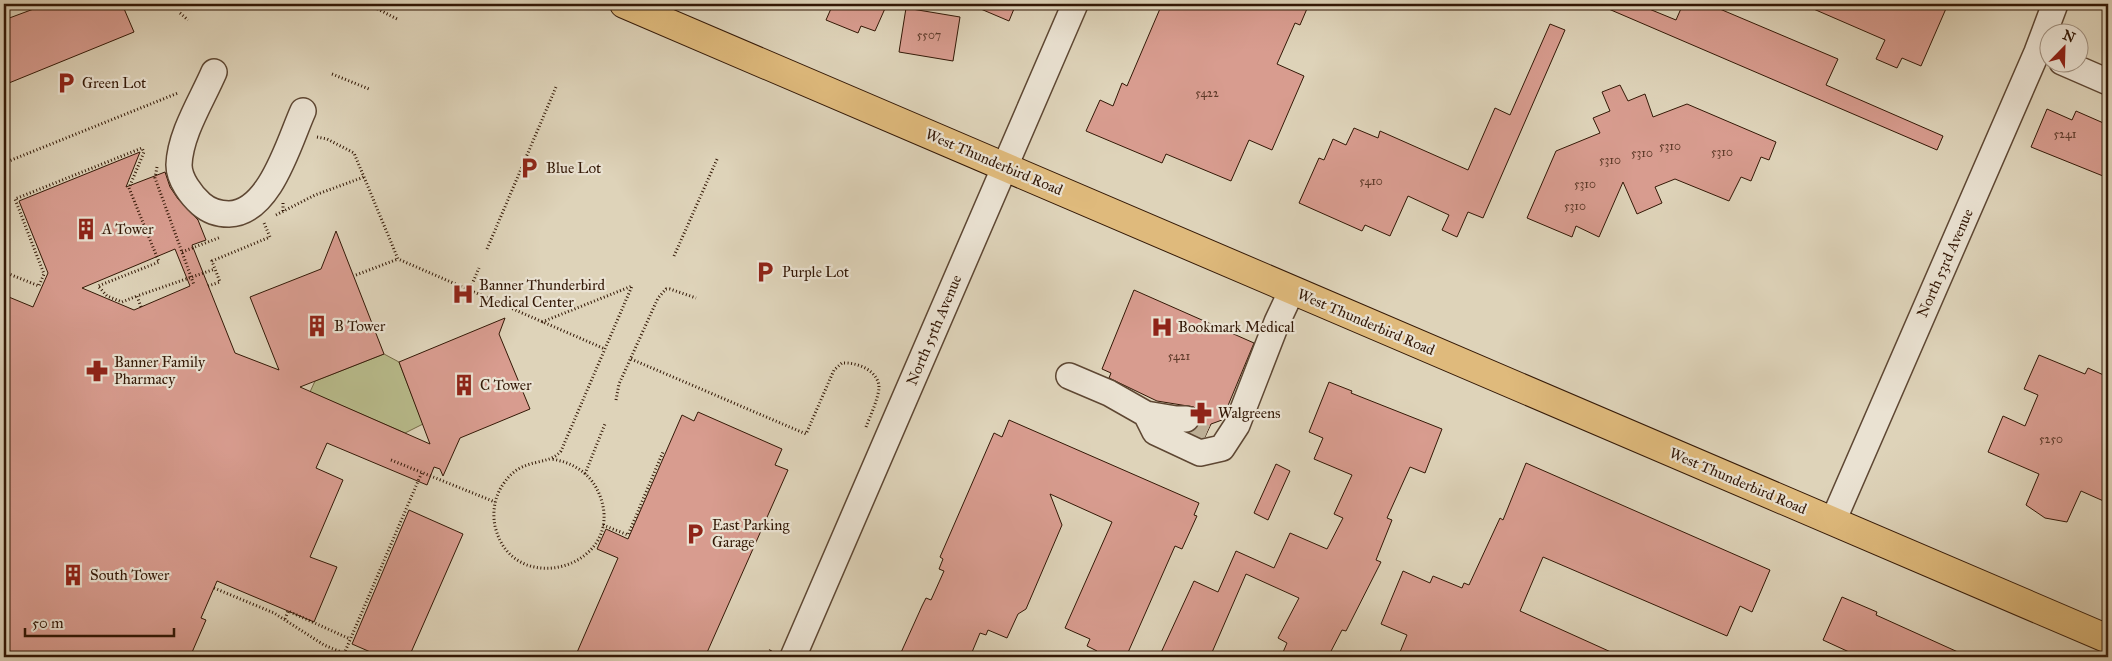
<svg xmlns="http://www.w3.org/2000/svg" width="2112" height="661" font-family="'IM FELL Great Primer',serif">
<rect width="100%" height="100%" fill="#ded3b9"/>
<filter id="stains"><feTurbulence type="fractalNoise" baseFrequency=".004" numOctaves="4"/><feColorMatrix values="0 0 0 0 .2 0 0 0 0 .09 0 0 0 0 .02 0 0 0 .5 -.17"/></filter>
<radialGradient id="worn" r=".72"><stop offset=".6" stop-color="#630" stop-opacity="0"/><stop offset="1" stop-color="#630" stop-opacity=".3"/></radialGradient>
<path fill="#b8bb8b" stroke="#766a48" d="M384,354L399,362L423,424L405,433L310,392L315,381Z"/>
<path fill="#d89c8f" stroke="#331806" fill-rule="evenodd" d="M47,4H122L134,32L4,85V20Z
M833,4H887L875,31L861,26L858,33L826,20Z
M969,4H1016L1009,21Z
M1162,4H1309L1300,25L1295,23L1277,64L1304,76L1272,150L1249,140L1231,181L1166,154L1162,163L1086,131L1100,100L1113,106L1122,83L1127,86Z
M1597,4H1637L1676,20L1683,4H1708L1838,59L1826,85L1943,136L1937,150Z
M1802,4H1948L1921,66L1902,58L1897,68L1876,59L1885,40Z
M906,8L960,17L953,61L899,52Z
M1550,24L1565,30L1483,218L1468,212L1457,237L1442,230L1449,215L1408,196L1390,236L1365,225L1362,231L1299,203L1319,158L1324,160L1333,139L1346,145L1354,128L1378,138L1380,131L1468,170L1495,108L1510,115Z
M1620,85L1628,101L1645,94L1653,117L1687,104L1776,142L1769,160L1761,157L1751,181L1741,177L1729,201L1675,179L1655,187L1662,203L1637,214L1623,182L1599,237L1576,226L1572,237L1527,218L1556,151L1600,133L1593,118L1610,111L1602,92Z
M2047,109L2072,120L2076,111L2108,125V178L2031,147Z
M140,152L126,187L165,172L170,187L178,199L198,220L206,240L192,245L235,353L279,370L250,297L321,269L336,231L384,354L300,387L430,444L399,362L505,318L499,334L530,409L460,438L443,476L440,469L434,467L427,485L327,443L316,468L343,480L310,557L337,567L314,622L217,581L201,618L206,620L190,657H4V295L33,307L48,273L19,201ZM175,249L190,286L134,310L82,288Z
M1134,290L1254,343L1222,420L1211,424L1205,437L1192,432L1198,427L1200,419L1199,412L1194,407L1157,401L1109,378L1111,373L1102,369Z
M2039,355L2085,374L2088,368L2108,377V503L2081,491L2067,522L2045,518L2026,505L2039,474L1988,452L2003,416L2025,426L2038,395L2024,389Z
M1329,382L1352,391L1351,393L1442,429L1425,473L1410,467L1387,518L1392,520L1376,560L1381,562L1346,631L1342,630L1328,657H1281L1287,643L1278,638L1299,598L1246,574L1210,657H1159L1194,581L1218,592L1236,551L1274,568L1290,533L1327,549L1343,518L1334,514L1352,475L1314,459L1323,438L1309,432Z
M698,412L782,449L775,465L788,470L705,657H575L618,558L597,549L606,529L628,539L682,415L694,421Z
M1009,420L1199,503L1194,515L1197,516L1182,549L1175,546L1126,657H1095L1097,651L1087,646L1090,639L1065,628L1112,522L1050,494L1062,525L1026,609L1018,614L1007,638L988,630L986,635L980,633L970,657H899L922,606L926,598L931,600L944,571L939,569L943,559L940,557L994,433L1002,437Z
M1526,463L1770,570L1752,612L1740,606L1727,636L1543,557L1520,611L1622,657H1398L1407,635L1381,624L1403,571L1430,583L1433,576L1462,588L1464,583L1469,585L1500,518L1503,520Z
M1276,464L1290,471L1268,520L1254,513Z
M409,510L463,534L409,657H382L352,644Z
M1842,597L1877,612L1876,615L1969,657H1860L1823,640Z"/>
<g fill="none" stroke-linecap="round" stroke-linejoin="round">
<path stroke="#bcae95" stroke-width="25" stroke-dasharray="25 12" stroke-linecap="butt" d="M1182,427L1205,437"/>
<g stroke="#5e4733" stroke-width="28">
<path id="minor" d="M2062,62L2108,82
M214,72C202,100 180,134 179,165C179,179 191,195 201,204C209,211 218,214 229,214C270,213 289,142 303,111
M1069,376L1109,393L1146,414L1155,432L1200,453L1222,448L1237,425L1277,322L1292,290
M1146,414L1176,419H1186
M1833,521L2037,52L2055,4
M793,657L1075,4"/>
</g>
<g stroke="#331806" stroke-width="30">
<path id="major" d="M624,4L2108,639"/>
</g>
<path stroke="#331806" stroke-width="3" stroke-dasharray="1 2.5" stroke-linecap="butt" d="M368,4L399,20
M180,13L188,20
M332,74L369,89
M317,137L327,139L354,153L398,259L605,349
M4,163L178,93
M157,167L155,178L194,285
M283,211V203
M276,215L315,195L364,177
M487,249L556,87
M182,252L221,237
M674,256L718,157
M4,272L39,286L44,274L15,199L142,148L144,152L129,188L159,262L98,286L107,296L122,302L137,296
M356,275L398,259
M208,286L220,282L212,261L270,237L264,223
M469,291L479,268
M141,307L137,296L215,269
M542,322L632,286L561,451C548,467 522,456 504,483C495,495 492,511 495,526C512,601 627,567 600,496C592,474 573,462 551,459
M631,359L806,434L834,370L842,363C855,362 877,369 879,386C879,398 870,416 866,427
M616,400L619,384L658,298L666,289H670L696,298
M391,460L495,502
M585,474L605,424
M603,525L628,535L663,452
M214,588L274,613L324,645L353,657
M285,619L288,611L350,639
M344,654L422,472
M767,657L771,649"/>
<use href="#minor" stroke="#eae2d2" stroke-width="25"/>
<use href="#major" stroke="#dfba7c" stroke-width="28"/>
</g>
<defs>
<g id="parking-bare" transform="scale(1.725)"><path d="M-3.5-5.5H1a3.5 3.5 0 0 1 0 7H-1V5.5H-3.5ZM-1-3.4V-.6H.8a1.4 1.4 0 0 0 0-2.8Z" fill="#8f2418" stroke="#eae2d2" stroke-width="2.5" paint-order="stroke"/></g>
<g id="building-bare" transform="scale(1.725)"><path d="M-4-6H4V6H1V3H-1V6H-4ZM-2.5-4.3h1.7v1.8h-1.7ZM.8-4.3h1.7v1.8H.8ZM-2.5-1h1.7V.8h-1.7ZM.8-1h1.7V.8H.8Z" fill="#8f2418" stroke="#eae2d2" stroke-width="2.5" paint-order="stroke"/></g>
<g id="hospital-bare" transform="scale(1.725)"><path d="M-5-5h3v3.5h4V-5h3V5h-3V1.5h-4V5h-3Z" fill="#8f2418" stroke="#eae2d2" stroke-width="2.5" paint-order="stroke"/></g>
<g id="pharmacy-bare" transform="scale(1.725)"><path d="M-2-6h4v4h4v4h-4v4h-4v-4h-4v-4h4Z" fill="#8f2418" stroke="#eae2d2" stroke-width="2.5" paint-order="stroke"/></g>
</defs>
<g fill-rule="evenodd">
<use href="#parking-bare" x="66" y="83"/>
<use href="#parking-bare" x="529" y="168"/>
<use href="#building-bare" x="86" y="229"/>
<use href="#parking-bare" x="765" y="272"/>
<use href="#hospital-bare" x="463" y="294"/>
<use href="#building-bare" x="317" y="326"/>
<use href="#hospital-bare" x="1162" y="327"/>
<use href="#pharmacy-bare" x="97" y="371"/>
<use href="#building-bare" x="464" y="385"/>
<use href="#pharmacy-bare" x="1201" y="413"/>
<use href="#parking-bare" x="695" y="534"/>
<use href="#building-bare" x="73" y="575"/>
</g>
<g text-anchor="middle" dominant-baseline="central" stroke-width="4.5" stroke-linejoin="round" paint-order="stroke">
<g font-size="12" fill="#5c3928">
<text x="929" y="35">5507</text>
<text x="1207" y="93">5422</text>
<text x="2065" y="134">5241</text>
<text x="1670" y="146">5310</text>
<text x="1722" y="152">5310</text>
<text x="1642" y="153">5310</text>
<text x="1610" y="160">5310</text>
<text x="1371" y="181">5410</text>
<text x="1585" y="184">5310</text>
<text x="1575" y="206">5310</text>
<text x="1179" y="356">5421</text>
<text x="2051" y="439">5250</text>
</g>
<g font-size="15" fill="#331806" stroke="#eae2d2" text-anchor="start">
<text x="82" y="83">Green Lot</text>
<text x="546" y="168">Blue Lot</text>
<text x="102" y="229">A Tower</text>
<text x="782" y="272">Purple Lot</text>
<text x="479" y="285">Banner Thunderbird<tspan x="479" dy="17">Medical Center</tspan></text>
<text x="334" y="326">B Tower</text>
<text x="1178" y="327">Bookmark Medical</text>
<text x="114" y="362">Banner Family<tspan x="114" dy="17">Pharmacy</tspan></text>
<text x="480" y="385">C Tower</text>
<text x="1218" y="413">Walgreens</text>
<text x="712" y="525">East Parking<tspan x="712" dy="17">Garage</tspan></text>
<text x="90" y="575">South Tower</text>
</g>
<g font-size="15" fill="#331806" stroke="#eae2d2">
<text transform="translate(994 162) rotate(23)">West Thunderbird Road</text>
<text transform="translate(1945 263) rotate(-66)">North 53rd Avenue</text>
<text transform="translate(1366 322) rotate(23)">West Thunderbird Road</text>
<text transform="translate(934 330) rotate(-67)">North 55th Avenue</text>
<text transform="translate(1738 481) rotate(23)">West Thunderbird Road</text>
</g>
</g>
<rect width="2112" height="661" fill="none" stroke="#ded3b9" stroke-width="20"/>
<rect x="5" y="5" width="2102" height="651" fill="none" stroke="#331806" stroke-width="2.5"/>
<rect x="10" y="10" width="2092" height="641" fill="none" stroke="#331806"/>
<g transform="translate(2064 48) rotate(23)"><circle r="24" fill="#eae2d2" stroke="#a19180"/>
<path d="M0-4L9 19L0 12L-9 19Z" fill="#8f2418"/>
<text y="-8" font-size="14" font-weight="bold" text-anchor="middle" fill="#331806">N</text>
</g>
<path d="M25 628v8h149v-8" fill="none" stroke="#331806" stroke-width="2.5"/>
<text x="32" y="628" font-size="15" fill="#331806" stroke="#eae2d2" stroke-width="4" paint-order="stroke">50 m</text>
<rect width="100%" height="100%" filter="url(#stains)"/>
<rect width="100%" height="100%" fill="url(#worn)"/>
</svg>
